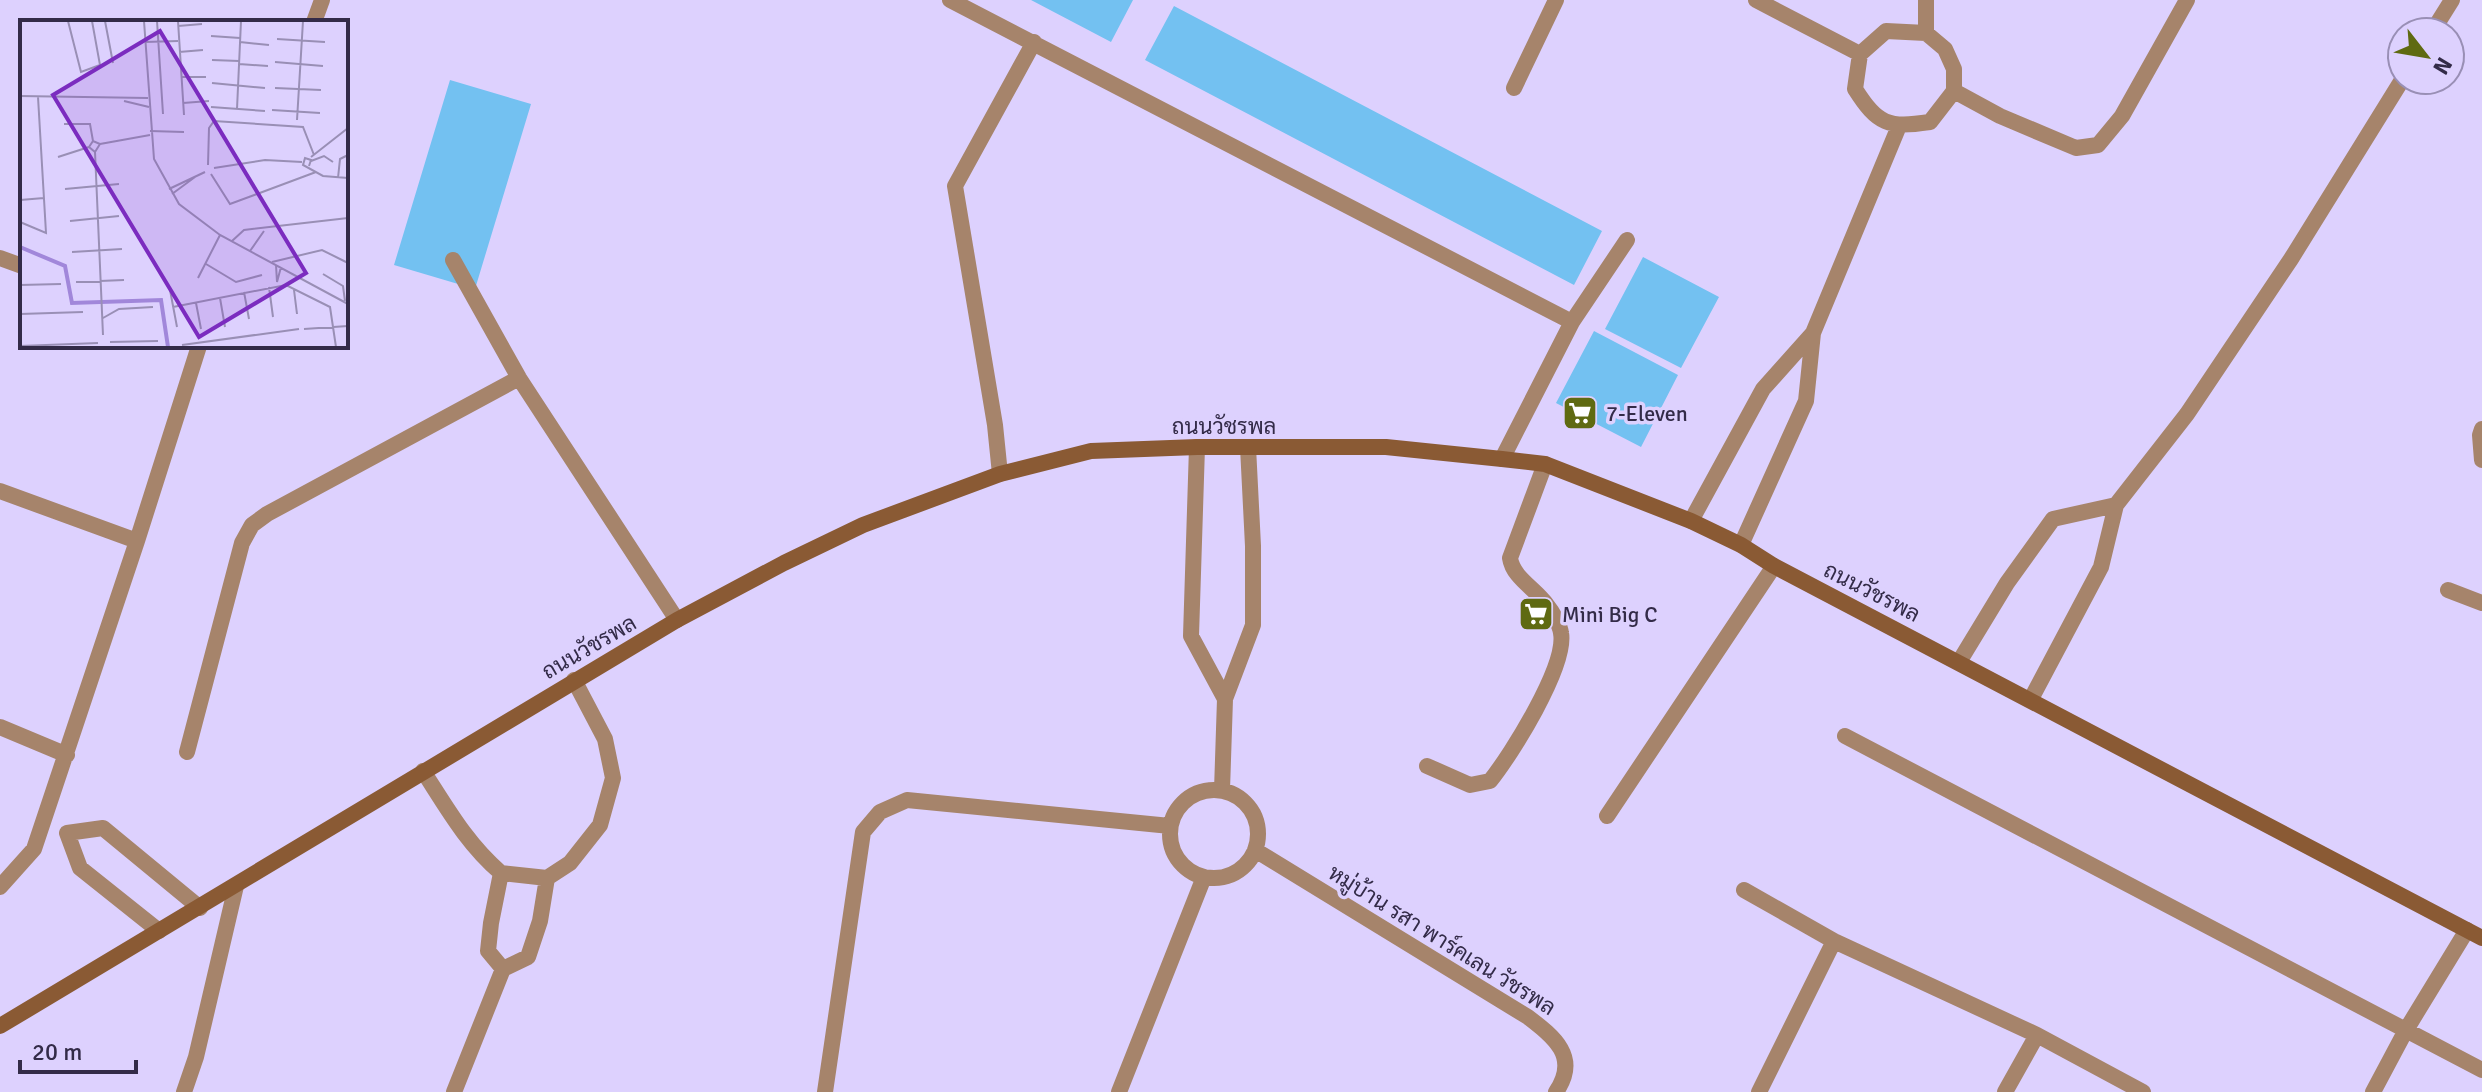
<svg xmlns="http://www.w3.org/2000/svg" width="2482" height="1092" font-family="Signika,Sarabun,sans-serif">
<rect width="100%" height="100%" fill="#ddd1fe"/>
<path fill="#73c1f1" d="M1031,0H1133L1111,42Z
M1174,6L1602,231L1574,285L1145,60Z
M450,80L531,104L475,289L394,265Z
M1643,257L1719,297L1681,368L1605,329Z
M1594,331L1678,375L1641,447L1556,403Z"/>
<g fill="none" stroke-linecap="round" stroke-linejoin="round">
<path stroke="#a6846b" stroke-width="16" d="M950,0L1572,322L1502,459
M1572,322L1627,240
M1000,474L995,425L955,186L1034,42
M1427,766L1470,785L1490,781C1511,755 1567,666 1561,633C1560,625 1552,611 1547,605C1535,588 1513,578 1510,558L1545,464"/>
<path stroke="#a6846b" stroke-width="16" d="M1756,0L1860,54
M314,22L322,0
M1886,31L1926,33L1945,49L1954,69V91L1930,122C1888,128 1878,125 1855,89L1860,54Z
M2432,32L2452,0
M1926,33V0
M1514,88L1556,0
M1954,91L2000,116L2076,148L2098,145L2122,116L2187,0
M0,258L22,266
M453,260L519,378L677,620
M2482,429L2480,435L2482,460
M1197,447L1191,636L1225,699
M0,491L137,541
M1691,521L1763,389L1813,333
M1741,545L1806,401L1813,333L1899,126
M2448,590L2482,603
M1959,662L2007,583L2053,519L2116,505
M2031,699L2101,567L2116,505L2187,414L2291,259L2402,80
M0,727L67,755
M1845,736L2482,1070
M187,752L242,543L252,525L267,514L519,378
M423,771C447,808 467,844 501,873L491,923L488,951L503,969
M1222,790L1225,699L1253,625V546L1248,447
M1170 834a44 44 0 1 1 88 0a44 44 0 1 1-88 0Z
M1607,816L1774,566
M1255,850L1528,1017C1554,1037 1580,1057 1556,1092
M501,873L547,878
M0,887L34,849L137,541L199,346
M1744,890L1834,941L2037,1035L2143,1092
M159,931L80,868L67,833L103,828L200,908
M184,1092L196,1057L236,886
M454,1092L503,969L528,957L540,921L547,878L570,863L600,825L613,778L605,739L574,680
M825,1092L863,832L880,812L907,800L1170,826
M1119,1092L1204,877
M1759,1092L1834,941
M2005,1092L2037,1035
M2373,1092L2406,1030L2467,930"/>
<path stroke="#8a5a34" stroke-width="16" d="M0,1026L677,620L784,563L863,525L1000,474L1091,451L1197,447H1386L1502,459L1545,464L1691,521L1741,545L1774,566L2482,938"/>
</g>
<defs>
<g id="supermarket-square" transform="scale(1.8)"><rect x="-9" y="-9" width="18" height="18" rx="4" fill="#5f6a11" stroke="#ddd1fe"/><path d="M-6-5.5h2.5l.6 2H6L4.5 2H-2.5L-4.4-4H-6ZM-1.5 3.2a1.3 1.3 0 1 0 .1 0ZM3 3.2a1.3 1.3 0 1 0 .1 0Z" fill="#fff"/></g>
</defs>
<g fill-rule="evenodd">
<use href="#supermarket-square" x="1580" y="413"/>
<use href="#supermarket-square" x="1536" y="614"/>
</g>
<g text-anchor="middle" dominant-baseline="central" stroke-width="7" stroke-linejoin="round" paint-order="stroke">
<g font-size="22" fill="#332b48" stroke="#ddd1fe" text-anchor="start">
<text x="1606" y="413">7-Eleven</text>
<text x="1562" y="614">Mini Big C</text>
</g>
<g font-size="22" fill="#332b48" stroke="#ddd1fe">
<text x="1224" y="426">ถนนวัชรพล</text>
<text transform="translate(1872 592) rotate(27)">ถนนวัชรพล</text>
<text transform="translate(589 647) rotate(-30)">ถนนวัชรพล</text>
<text transform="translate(1442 940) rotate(32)">หมู่บ้าน รสา พาร์คเลน วัชรพล</text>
</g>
</g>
<g transform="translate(20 20)">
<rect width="328" height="328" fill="#ddd1fe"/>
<path fill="none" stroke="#a187da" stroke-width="4" d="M0,227L45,246L52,283L141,280L148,327"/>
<path fill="none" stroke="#998fb5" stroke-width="2" d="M48,1L61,52L80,45L72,1M85,1L93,43M124,1L134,139L159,184L200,215L328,284M137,1L143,94M158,1L164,95M158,6L182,4M191,16L220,18M257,19L305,22M125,22L158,21M220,22L249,25M159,32L183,30M192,40L219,41M255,42L303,46M219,44L248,46M161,57H186M192,63L245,68M255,68L301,70M0,76L128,78M104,81L129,87M163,83L189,81M191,87L245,91M217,89L221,1M252,90L300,93M277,100L283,1M44,104H70L73,121M130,111L164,112M80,124L130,115M75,132L80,124L73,121L69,127L75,132L83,315M38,137L69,127M291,137L328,108M291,141L304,136L313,142M188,145L189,108L194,101L283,107L294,135M289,146L291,140L285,138L283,145L303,156L328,158M194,148L245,140L282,142M191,154L210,184L296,152M318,158L320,139L328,135M45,169L99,164M149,169L185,152M152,174L175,157M0,180L24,178M50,201L99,196M0,202L26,213L18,77M212,221L224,210L328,198M230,231L244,211M52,232L102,229M252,242L302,230L328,243M186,244L216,262L242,255M256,245L257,262L261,247M303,254L323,266L325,281M178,258L200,215M56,262L104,260M0,265L41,264M249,267L253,297M150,270L157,307M274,270L277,294M224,272L229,299M200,278L205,307M176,283L181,309M153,287L266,265L310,287L316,327M0,294L63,292M83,298L99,289L133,287M284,309L328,306M90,322L138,321M162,325L279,309M0,326L78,323"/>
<path fill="#7b2cbf" fill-opacity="0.15" stroke="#7b2cbf" stroke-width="4" d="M140,11L286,253L179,317L33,75Z"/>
<rect width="328" height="328" fill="none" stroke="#332b48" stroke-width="4"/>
</g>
<g transform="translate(2426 56) rotate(121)"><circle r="38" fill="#ddd1fe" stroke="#998fb5" stroke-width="2"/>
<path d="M0-6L14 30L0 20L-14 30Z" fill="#5f6a11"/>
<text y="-12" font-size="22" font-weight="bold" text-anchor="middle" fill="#332b48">N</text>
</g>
<path d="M20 1060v12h116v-12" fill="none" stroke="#332b48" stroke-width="4"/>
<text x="32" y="1060" font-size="24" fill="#332b48" stroke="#ddd1fe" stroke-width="6" paint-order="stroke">20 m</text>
</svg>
